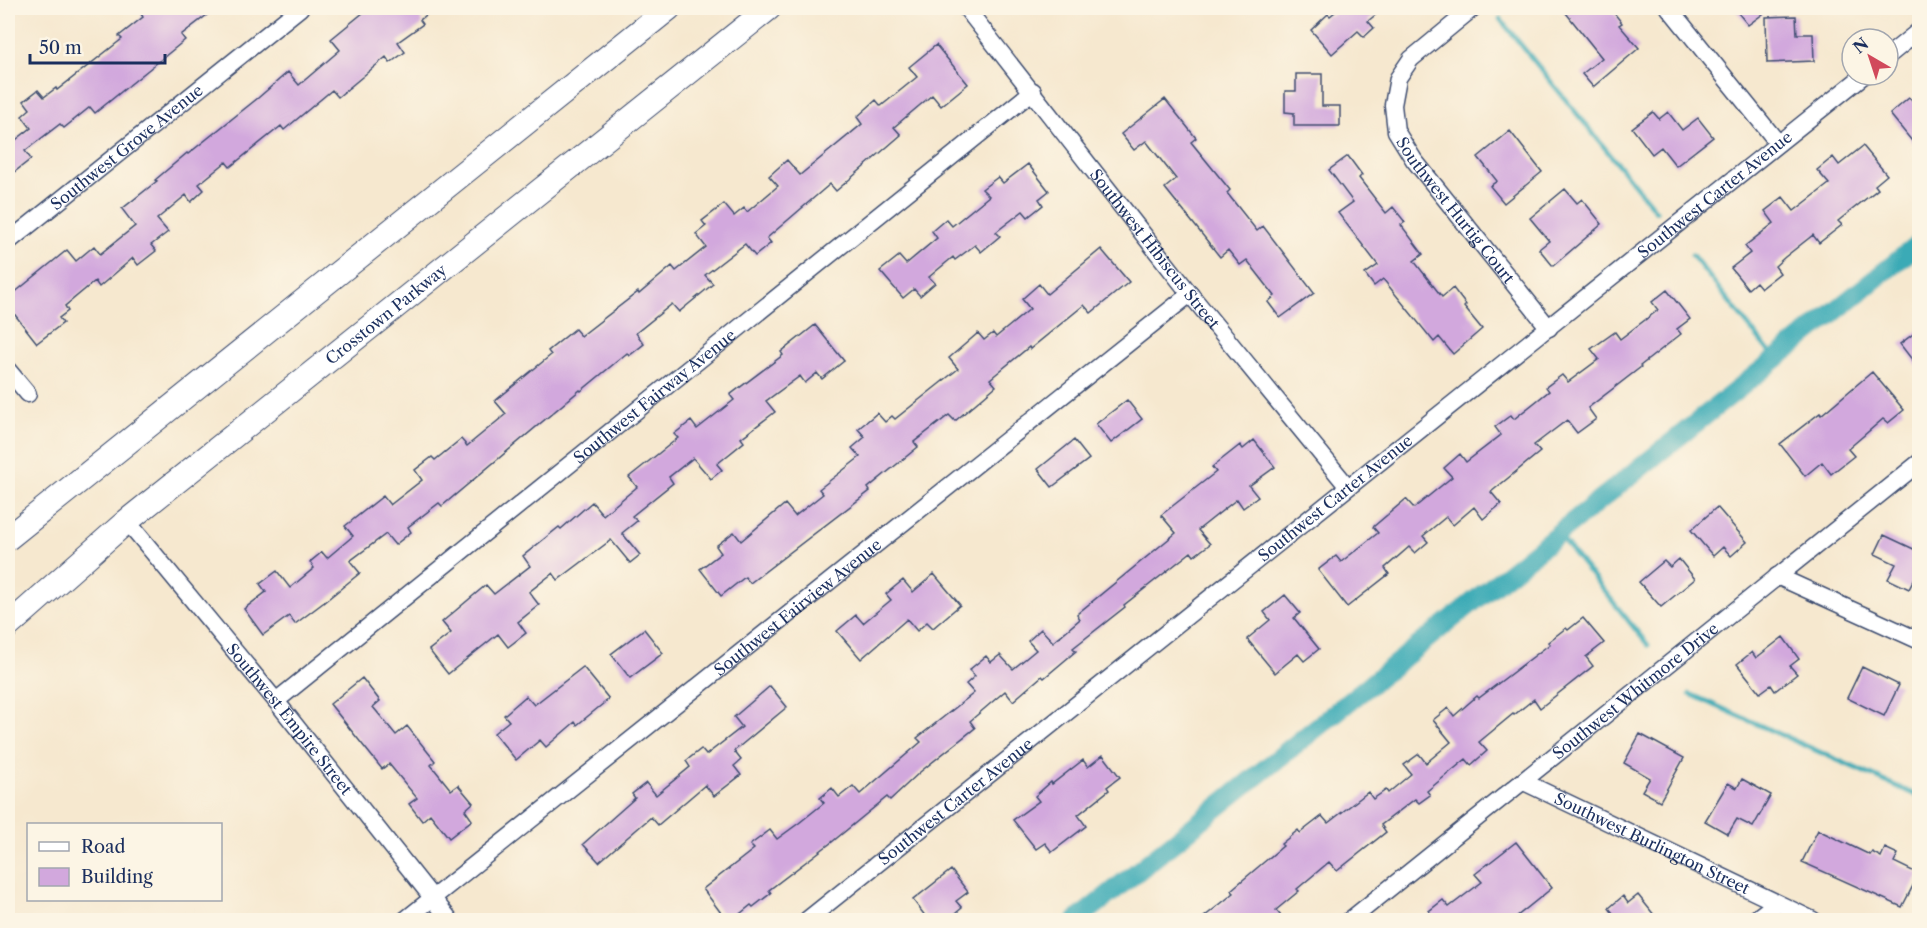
<svg xmlns="http://www.w3.org/2000/svg" width="1927" height="928" font-family="'Libre Caslon Text',serif">
<rect width="100%" height="100%" fill="#fcf5e5"/>
<filter id="ink" filterUnits="userSpaceOnUse"><feTurbulence type="fractalNoise" baseFrequency=".0167" numOctaves="2"/><feDisplacementMap in="SourceGraphic" scale="12" xChannelSelector="R" yChannelSelector="G"/><feConvolveMatrix kernelMatrix="1 2 1 2 8 2 1 2 1" color-interpolation-filters="sRGB"/></filter>
<filter id="wash" filterUnits="userSpaceOnUse"><feTurbulence type="fractalNoise" baseFrequency=".008" numOctaves="4" result="noise"/><feDisplacementMap in="SourceGraphic" scale="24" xChannelSelector="R" yChannelSelector="G"/><feGaussianBlur stdDeviation="1.35" result="paint"/><feColorMatrix in="noise" values="0 0 0 0 0 0 0 0 0 0 0 0 0 0 0 0 0 1.4 0 .05"/><feComposite in="paint" operator="in"/></filter>
<g filter="url(#wash)">
<rect width="100%" height="100%" fill="#f6e8cf"/>
<g fill="none" stroke-linecap="round" stroke-linejoin="round">
<path stroke="#3aaab6" stroke-width="5" d="M1500,19L1656,211
M1692,255L1775,359
M1558,534L1648,645
M1690,694L1920,797"/>
<path stroke="#3aaab6" stroke-width="20" d="M1077,920L1920,243"/>
</g>
<g id="blocks">
<path fill="#d2a8dd" d="M150,8H216L181,35L185,40L95,113L90,107L64,128L60,124L25,151L31,159L8,177V146L31,128L22,116L30,109L24,101L38,90L44,97L56,88L57,90L122,39L119,36L143,17L141,14Z
M369,8H435L420,20L423,24L398,42L405,52L390,63L386,57L338,97L332,90L284,130L281,126L230,167L226,162L199,184L204,190L191,202L186,195L157,219L168,232L151,245L156,251L138,265L133,258L99,287L95,281L65,306L68,311L59,318L63,323L37,343L8,306V298L67,250L76,261L94,246L100,254L135,226L122,209L157,181L155,180L187,153L188,154L258,98L288,72L299,85L340,50L331,39Z
M1340,8H1384L1368,21L1374,28L1364,37L1358,31L1332,54L1311,30L1328,14L1330,16Z
M1562,8H1610L1622,23L1619,25L1639,48L1593,87L1582,74L1602,58Z
M1734,8H1771L1748,25Z
M1796,16L1797,34H1813L1814,61L1767,63L1766,17Z
M936,45L968,84L941,106L932,95L894,127L901,135L836,191L830,184L767,238L771,243L755,256L745,244L705,275L713,284L679,312L672,304L636,333L644,344L629,356L627,353L581,391L580,390L442,506L439,503L408,527L411,532L395,545L386,534L350,561L360,573L323,603L295,624L289,616L263,635L244,609L266,592L260,584L277,571L290,588L314,568L310,562L322,552L327,558L353,536L345,526L383,496L390,505L422,480L415,470L432,457L435,460L461,439L467,446L506,414L495,401L551,355L548,351L575,329L581,336L638,292L639,294L672,266L676,271L706,247L696,234L706,226L702,221L724,204L734,216L744,208L747,212L778,186L769,176L787,160L800,175L862,124L857,117L876,100L881,106L917,77L909,67Z
M1296,74H1322V106H1340V126H1294V113L1285,112V91H1296Z
M1920,95V151L1890,114L1909,98L1912,101Z
M1165,99L1196,138L1191,142L1230,190L1227,193L1257,231L1263,226L1314,293L1280,318L1268,302L1275,296L1247,260L1240,265L1228,250L1220,257L1165,188L1176,179L1146,141L1134,150L1121,134Z
M1653,112L1659,119L1668,112L1682,130L1698,118L1713,137L1676,166L1661,147L1652,154L1632,128Z
M1510,131L1542,172L1504,203L1490,186L1497,181L1478,157Z
M1863,146L1887,175L1875,185L1878,189L1838,221L1842,225L1819,243L1813,235L1785,257L1775,266L1780,273L1761,288L1756,282L1748,289L1731,268L1750,253L1745,246L1774,223L1765,211L1783,197L1794,211L1829,184L1817,170L1833,157L1839,165Z
M1348,156L1362,175L1359,178L1386,213L1393,207L1405,222L1401,225L1423,254L1414,261L1442,297L1453,288L1466,305L1464,307L1482,329L1453,354L1439,337L1434,342L1383,279L1374,286L1365,274L1378,265L1338,213L1353,202L1329,170Z
M1028,164L1049,191L1039,199L1043,205L1028,217L1023,211L996,232L1000,236L981,252L975,245L955,260L953,257L929,277L935,283L920,296L914,289L903,298L880,271L899,256L906,264L937,238L932,231L946,219L952,226L989,196L982,189L998,177L1003,183Z
M1565,189L1577,203L1582,199L1602,224L1553,266L1539,249L1549,241L1530,218Z
M1101,249L1129,282L1091,313L1084,305L1030,349L1029,347L990,379L996,386L955,421L949,415L914,442L918,447L868,488L870,491L750,583L745,577L721,596L700,569L721,553L716,546L734,532L741,541L785,504L795,516L823,494L819,489L860,457L852,448L865,437L858,429L877,413L885,422L892,416L895,419L958,369L949,358L978,333L984,340L993,333L996,337L1030,309L1022,299L1039,284L1047,294Z
M1667,290L1690,319L1677,329L1681,334L1640,366L1641,367L1588,408L1596,419L1577,433L1567,420L1534,445L1540,452L1491,492L1501,504L1483,519L1474,507L1453,525L1446,517L1423,536L1428,542L1415,553L1409,547L1385,568L1389,574L1347,607L1318,570L1336,556L1341,562L1378,533L1373,527L1406,499L1414,508L1452,477L1444,468L1460,454L1466,462L1501,435L1495,427L1511,415L1514,419L1549,391L1546,387L1562,375L1568,382L1599,359L1591,349L1615,332L1620,339L1658,310L1652,302Z
M815,325L844,361L822,379L817,373L805,383L800,376L766,401L775,412L741,438L744,442L717,464L722,470L711,479L693,458L669,477L673,483L632,516L637,521L622,533L640,555L630,563L611,540L558,580L553,573L529,592L539,605L518,622L526,633L508,647L498,634L448,674L429,650L451,633L442,622L486,585L494,594L530,566L523,556L559,527L561,529L592,502L603,515L637,487L629,477L678,438L674,434L691,421L697,429L734,400L730,395L783,355L781,352Z
M1920,329V370L1900,344Z
M1872,372L1904,410L1888,423L1883,419L1848,449L1854,456L1831,474L1822,462L1805,476L1780,444L1820,413L1821,415Z
M1127,400L1142,419L1111,443L1096,424Z
M1074,440L1089,459L1052,487L1038,469Z
M1254,440L1275,467L1249,486L1258,497L1243,508L1237,499L1198,530L1210,544L1194,556L1191,552L1124,605L1125,607L1073,648L1076,651L1044,678L1042,676L1013,701L1005,691L970,721L975,728L920,772L890,800L887,797L832,842L769,890L771,893L753,907L751,905L731,921H727L703,889L754,849L750,845L770,830L777,839L799,823L824,803L820,798L832,788L839,797L853,786L860,794L921,742L917,738L974,693L966,684L975,676L969,670L986,656L991,662L1000,655L1013,669L1036,650L1028,641L1041,629L1053,642L1080,619L1077,614L1176,533L1161,515L1216,472L1212,467L1240,445L1243,449Z
M1717,507L1747,542L1731,556L1723,547L1713,556L1691,530Z
M1884,535L1920,552V568L1909,589L1888,579L1896,564L1875,554Z
M1679,559L1695,579L1661,607L1639,582L1664,561L1670,567Z
M934,574L960,605L933,628L927,622L917,631L907,619L861,659L837,631L856,615L863,623L891,600L886,594L903,580L913,592Z
M1285,595L1300,613L1294,618L1319,649L1304,661L1298,654L1275,673L1247,639L1270,620L1264,612Z
M1583,618L1604,643L1586,657L1593,666L1540,708L1534,699L1514,715L1513,714L1479,742L1487,751L1471,765L1466,759L1427,791L1430,795L1419,803L1415,799L1381,825L1386,832L1337,871L1329,862L1297,889L1299,891L1276,910L1285,921H1199L1234,893L1231,890L1283,846L1281,844L1298,830L1300,833L1322,816L1328,823L1368,792L1373,799L1386,790L1388,793L1411,774L1404,765L1419,754L1426,763L1451,742L1433,720L1448,708L1454,716L1477,696L1479,698L1550,644L1548,642L1566,628L1568,630Z
M644,629L663,653L630,678L611,654Z
M1783,637L1799,659L1790,666L1797,674L1775,691L1771,685L1760,693L1737,664L1752,652L1756,658Z
M583,667L609,699L577,725L575,722L546,747L540,740L516,760L494,733L509,721L504,715L526,696L534,705Z
M1862,667L1899,685L1884,716L1847,698Z
M362,678L380,701L373,707L396,735L407,726L435,761L431,765L451,790L458,785L473,803L465,810L472,820L449,838L430,814L422,821L409,804L417,798L389,764L382,769L330,704Z
M770,686L787,707L734,751L741,760L734,766L741,775L714,796L705,785L658,825L651,817L599,862L583,844L635,798L632,794L646,783L656,795L690,767L686,761L701,749L706,755L742,727L734,717Z
M1640,734L1684,758L1660,801L1642,791L1650,778L1624,763Z
M1103,755L1120,777L1107,787L1109,790L1078,815L1086,826L1052,852L1045,843L1036,849L1013,820L1039,801L1035,796L1051,782L1052,784L1083,760L1088,767Z
M1742,779L1771,795L1753,827L1737,819L1728,834L1705,821L1728,783L1737,788Z
M1818,830L1870,855L1872,852L1881,857L1885,848L1898,854L1894,862L1919,874L1902,907L1802,862Z
M1516,842L1552,888L1511,921H1432L1435,919L1429,911L1443,900L1449,907L1482,882L1475,874Z
M951,870L968,892L956,901L962,908L946,921H929L913,900Z
M1638,895L1659,921H1619L1609,908L1623,896L1628,903Z"/>
</g>
</g>
<g filter="url(#ink)">
<use href="#blocks" fill-opacity="0" stroke="#3c4b6f" stroke-width="1.5"/>
<g fill="none" stroke-linecap="round" stroke-linejoin="round">
<g stroke="#3c4b6f" stroke-width="19">
<g id="minor">
<path id="s1" d="M966,8L1190,294L1348,487"/>
<path id="s2" d="M1473,8L1411,59L1398,78L1393,105L1396,131L1414,160L1549,328"/>
<path d="M1669,8L1778,143"/>
<path d="M1888,56L1920,30"/>
<path id="s3" d="M8,242L300,8"/>
<path d="M8,370L28,394"/>
<path id="s4" d="M127,521L276,701L450,920"/>
<path d="M1777,576L1920,641"/>
<path id="s5" d="M276,701L1033,91"/>
<path id="s6" d="M1524,782L1813,920"/>
<path id="s7" d="M405,920L1190,294"/>
<path id="s8" d="M807,920L1864,75"/>
<path id="s9" d="M1350,920L1920,462"/>
<path d="M1754,920L1775,904"/>
</g>
</g>
<g stroke="#3c4b6f" stroke-width="26">
<g id="secondary">
<path d="M8,538L669,8"/>
<path id="s10" d="M8,626L127,521L769,8"/>
</g>
</g>
<use href="#minor" stroke="#fff" stroke-width="16"/>
<use href="#secondary" stroke="#fff" stroke-width="24"/>
</g>
</g>
<g text-anchor="middle" dominant-baseline="central" stroke-width="4.5" stroke-linejoin="round" paint-order="stroke">
<g font-size="16" fill="#1b2f5e" stroke="#fcf5e5">
<text stroke="none"><textPath href="#s3" startOffset="152">Southwest Grove Avenue</textPath></text>
<text stroke="none"><textPath href="#s8" startOffset="1162">Southwest Carter Avenue</textPath></text>
<text stroke="none"><textPath href="#s2" startOffset="256">Southwest Hurtig Court</textPath></text>
<text stroke="none"><textPath href="#s1" startOffset="306">Southwest Hibiscus Street</textPath></text>
<text stroke="none"><textPath href="#s10" startOffset="490">Crosstown Parkway</textPath></text>
<text stroke="none"><textPath href="#s5" startOffset="486">Southwest Fairway Avenue</textPath></text>
<text stroke="none"><textPath href="#s8" startOffset="676">Southwest Carter Avenue</textPath></text>
<text stroke="none"><textPath href="#s7" startOffset="502">Southwest Fairview Avenue</textPath></text>
<text stroke="none"><textPath href="#s9" startOffset="366">Southwest Whitmore Drive</textPath></text>
<text stroke="none"><textPath href="#s4" startOffset="256">Southwest Empire Street</textPath></text>
<text stroke="none"><textPath href="#s8" startOffset="190">Southwest Carter Avenue</textPath></text>
<text stroke="none"><textPath href="#s6" startOffset="142">Southwest Burlington Street</textPath></text>
</g>
</g>
<rect width="1927" height="928" fill="none" stroke="#fcf5e5" stroke-width="30"/>
<rect x="27" y="823" width="195" height="78" fill="#fcf5e5" stroke="#a2a6af" stroke-width="1.5"/>
<rect x="39" y="842" width="30" height="9" fill="#ffffff" stroke="#a2a6af" stroke-width="1.5"/>
<text x="81" y="853" font-size="18" fill="#1b2f5e">Road</text>
<rect x="39" y="868" width="30" height="18" fill="#d2a8dd" stroke="#a2a6af" stroke-width="1.5"/>
<text x="81" y="883" font-size="18" fill="#1b2f5e">Building</text>
<g transform="translate(1870 57) rotate(321)"><circle r="28" fill="#fcf5e5" stroke="#a2a6af" stroke-width="1.5"/>
<path d="M0-4.5L10 22L0 15L-10 22Z" fill="#d1495b"/>
<text y="-9" font-size="16" font-weight="bold" text-anchor="middle" fill="#1b2f5e">N</text>
</g>
<path d="M30 54v9h135v-9" fill="none" stroke="#1b2f5e" stroke-width="3"/>
<text x="39" y="54" font-size="18" fill="#1b2f5e" stroke="#fcf5e5" stroke-width="4.5" paint-order="stroke">50 m</text>
</svg>
